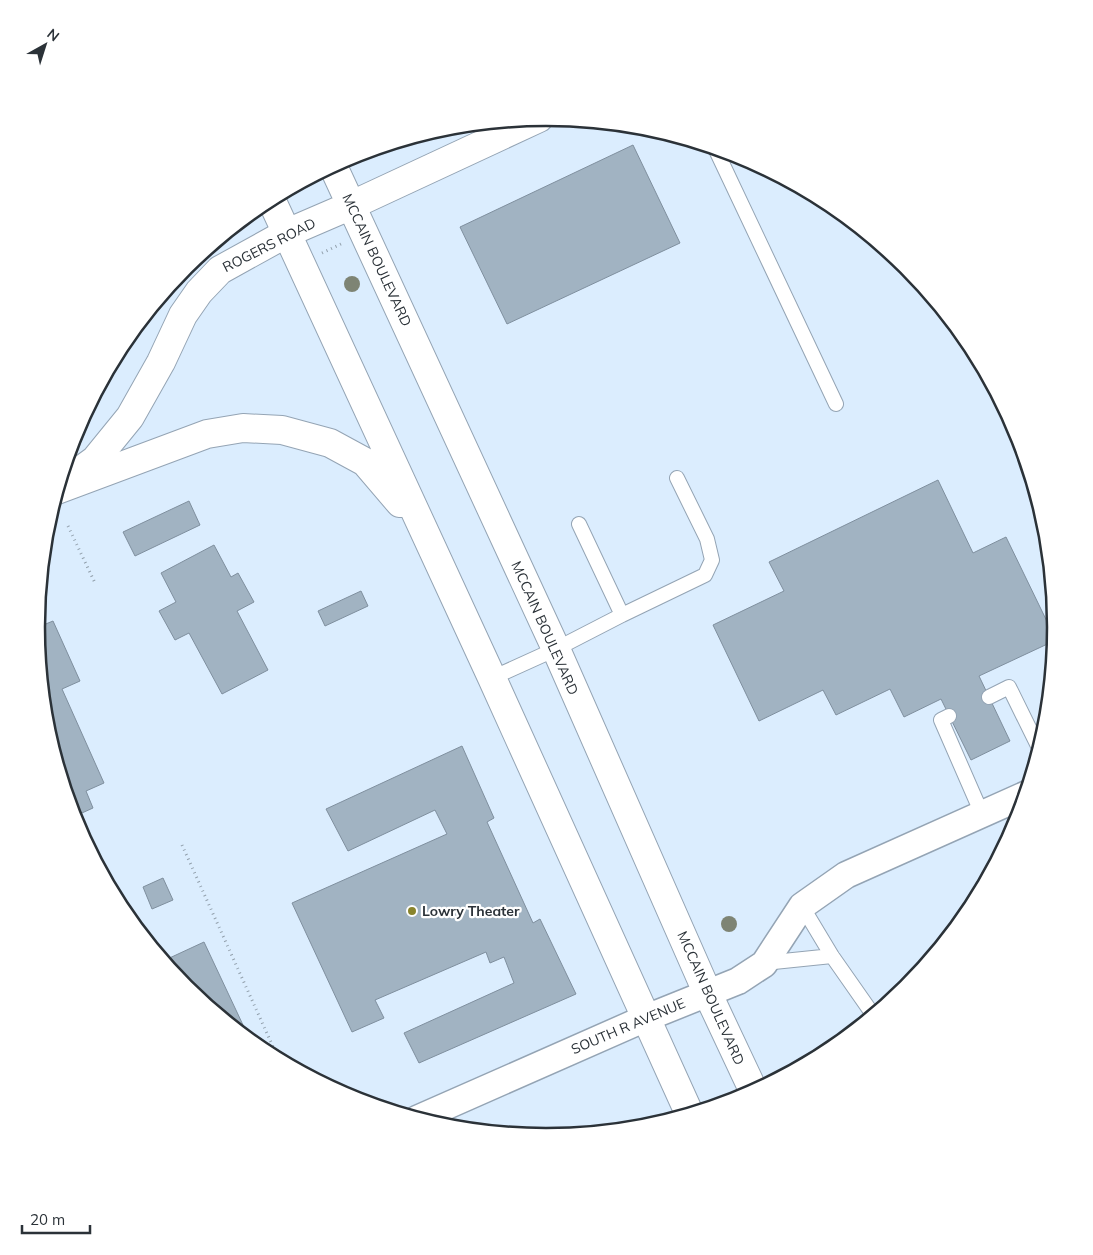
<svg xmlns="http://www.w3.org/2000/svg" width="1093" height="1255" font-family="Mulish,sans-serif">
<rect width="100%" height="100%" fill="#dbedfe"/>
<path fill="#a1b3c2" stroke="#7f8f9e" d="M633,145L680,243L507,324L460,227Z
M938,480L973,553L1006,537L1056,640L979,676L1010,741L971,760L941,699L904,717L890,689L836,715L823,690L759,721L713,625L784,591L769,562Z
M189,501L200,525L135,556L123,532Z
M214,545L231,577L238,573L254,602L237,611L268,670L222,694L189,633L175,640L159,611L176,602L161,573Z
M361,591L368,606L325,626L318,611Z
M53,621L80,681L62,689L104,783L86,791L93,808L73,817L46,727L36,628Z
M462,746L494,818L487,822L533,923L540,919L576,994L419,1063L404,1033L514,983L504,957L490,963L486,952L375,1000L384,1018L352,1032L292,903L447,834L435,810L348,851L326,809Z
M163,878L173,900L152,909L143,887Z
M204,942L251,1042L185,988L163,961Z
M635,1123L638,1129L618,1131Z"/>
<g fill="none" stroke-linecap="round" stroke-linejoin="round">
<g stroke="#94a4b4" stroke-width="16">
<path id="service" d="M715,148L836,404
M579,524L622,615
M492,678L556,649L622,615L705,575L712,560L707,539L677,478
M989,697L1009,687L1040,750
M949,716L941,720L982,814
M983,886V887
M802,906L832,956L874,1016
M764,963L832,956"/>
</g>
<g stroke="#94a4b4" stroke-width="29">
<path id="minor" d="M417,1119L646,1018L738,981L764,964L802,906L846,875L1027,794"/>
</g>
<g stroke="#94a4b4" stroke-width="30">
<path id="tertiary" d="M333,166L556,649L707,992L754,1092
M62,484L95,460L130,417L161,362L183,315L199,292L220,270L287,233L352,205L539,118"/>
</g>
<g stroke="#94a4b4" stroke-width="30">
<path id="secondary" d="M271,199L492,678L690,1115
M57,490L207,434L243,428L282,430L330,443L365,462L400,503"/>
</g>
<path stroke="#93a1ad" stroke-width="3" stroke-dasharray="1 4" stroke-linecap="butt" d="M322,253L341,244
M68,526L95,583
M182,845L279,1060"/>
<use href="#service" stroke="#fff" stroke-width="14"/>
<use href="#minor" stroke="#fff" stroke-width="26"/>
<use href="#tertiary" stroke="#fff" stroke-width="28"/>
<use href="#secondary" stroke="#fff" stroke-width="28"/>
</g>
<g fill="#7e8474">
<circle cx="352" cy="284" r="8"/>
<circle cx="729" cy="924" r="8"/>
</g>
<circle fill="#89842c" stroke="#fff" stroke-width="2" cx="412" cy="911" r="5"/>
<g text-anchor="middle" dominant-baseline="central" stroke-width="4.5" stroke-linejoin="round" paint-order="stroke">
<g font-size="14" fill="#2b3238" stroke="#fff">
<text transform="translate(269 245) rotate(-27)">ROGERS ROAD</text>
<text transform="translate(377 260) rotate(65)">MCCAIN BOULEVARD</text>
<text transform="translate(545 628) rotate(66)">MCCAIN BOULEVARD</text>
<text transform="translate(711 998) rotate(66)">MCCAIN BOULEVARD</text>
<text transform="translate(628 1026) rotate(-23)">SOUTH R AVENUE</text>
</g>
<g font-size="14" font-weight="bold" fill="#2b3238" stroke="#fff" text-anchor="start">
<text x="422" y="911">Lowry Theater</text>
</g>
</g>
<path d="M0 0H1093V1255H0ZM45 627a501 501 0 1 1 1002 0a501 501 0 1 1-1002 0Z" fill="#fff" fill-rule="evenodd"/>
<path fill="none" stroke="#2b3238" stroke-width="2.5" d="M45 627a501 501 0 1 1 1002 0a501 501 0 1 1-1002 0Z"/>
<g transform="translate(45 45) rotate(39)" stroke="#ffffff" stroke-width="4" paint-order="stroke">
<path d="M0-4L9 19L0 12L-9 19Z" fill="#2b3238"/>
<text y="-8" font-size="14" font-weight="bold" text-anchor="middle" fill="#2b3238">N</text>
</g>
<path d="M22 1225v8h68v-8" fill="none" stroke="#2b3238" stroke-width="2.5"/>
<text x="30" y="1225" font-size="15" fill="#2b3238" stroke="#ffffff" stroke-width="4" paint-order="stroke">20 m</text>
</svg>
